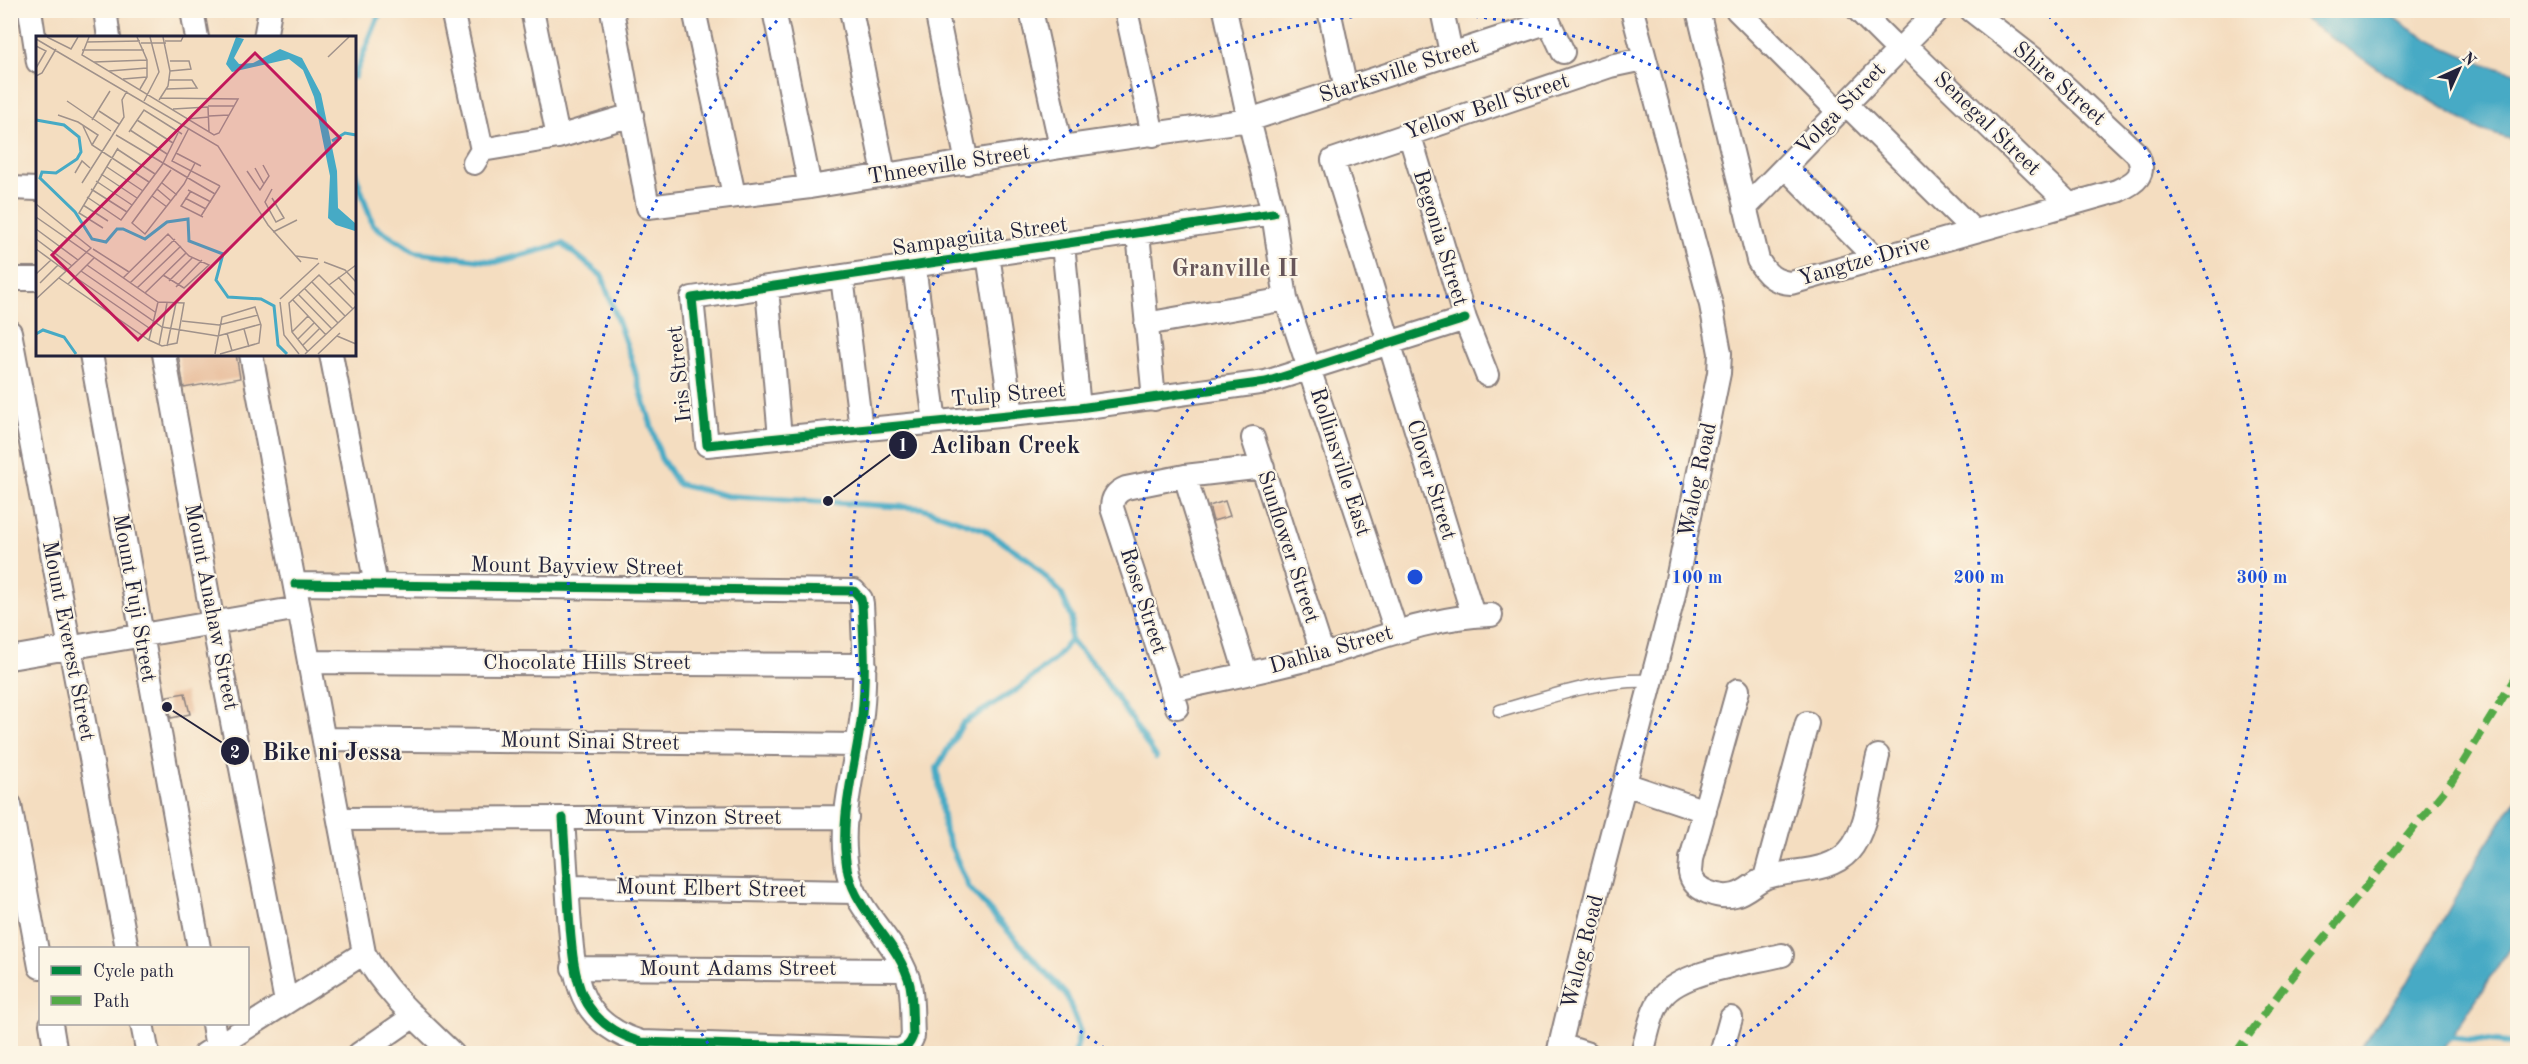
<svg xmlns="http://www.w3.org/2000/svg" width="2528" height="1064" font-family="'Old Standard TT',serif">
<rect width="100%" height="100%" fill="#fcf5e5"/>
<filter id="ink" filterUnits="userSpaceOnUse"><feTurbulence type="fractalNoise" baseFrequency=".0167" numOctaves="2"/><feDisplacementMap in="SourceGraphic" scale="12" xChannelSelector="R" yChannelSelector="G"/><feConvolveMatrix kernelMatrix="1 2 1 2 8 2 1 2 1" color-interpolation-filters="sRGB"/></filter>
<filter id="wash" filterUnits="userSpaceOnUse"><feTurbulence type="fractalNoise" baseFrequency=".008" numOctaves="4" result="noise"/><feDisplacementMap in="SourceGraphic" scale="24" xChannelSelector="R" yChannelSelector="G"/><feGaussianBlur stdDeviation="1.35" result="paint"/><feColorMatrix in="noise" values="0 0 0 0 0 0 0 0 0 0 0 0 0 0 0 0 0 1.4 0 .05"/><feComposite in="paint" operator="in"/></filter>
<g filter="url(#wash)">
<rect width="100%" height="100%" fill="#f4ddc0"/>
<path fill="#46aac5" stroke="#346680" stroke-width="1.5" d="M2295,11H2388C2408,35 2485,67 2517,73V141L2480,130L2383,72L2305,20Z
M2517,798V937L2441,1053H2357L2409,980L2478,858Z"/>
<g fill="none" stroke-linecap="round" stroke-linejoin="round">
<path stroke="#46aac5" stroke-width="6" d="M354,77L381,10
M354,170L373,225L415,252L495,262L563,244L602,276L631,358L661,458L678,484L727,496L922,508L983,529L1028,559L1061,593L1072,618L1070,640L1055,659L1018,689L963,723L937,768L945,832L969,888L1067,996L1080,1032L1075,1054
M1070,640L1097,668L1156,757
M2447,1037L2518,1044"/>
</g>
<g id="blocks">
<path fill="#e6b894" d="M178,354H236L240,378L184,388Z
M1225,501L1230,516L1213,521L1209,506Z
M185,693L190,714L171,718L167,696Z"/>
</g>
</g>
<g filter="url(#ink)">
<use href="#blocks" fill-opacity="0" stroke="#8b807e" stroke-width="1.5"/>
<g fill="none" stroke-linecap="round" stroke-linejoin="round">
<g stroke="#8b807e" stroke-width="15">
<path id="lane" d="M1500,711C1550,697 1600,678 1652,681"/>
</g>
<g stroke="#8b807e" stroke-width="26">
<path id="street" d="M30,10L38,62
M105,10L109,38
M192,10L197,38
M452,10L482,150
M532,10L558,137
M612,10L648,207L810,187L1061,147L1249,120L1549,22
M694,10L734,195
M774,10L810,187
M851,10L884,174
M936,10L967,163
M1031,10L1061,147
M1126,10L1153,135
M1225,10L1249,120L1273,213L1286,299L1396,631
M1329,10L1346,89
M1442,10L1451,53
M1546,10L1549,22L1563,52
M1698,10L1758,260C1766,274 1774,282 1791,283L2117,191C2135,183 2148,175 2137,154L2043,66L1971,10
M1737,10L1839,112
M1858,10L1899,51
M265,38L270,10
M1905,45L2069,204
M1846,104L1973,230
M1409,133L1465,319L1487,375
M474,163L482,150L558,137L632,115
M1785,167L1876,259
M10,188L38,189
M1745,208L1938,10
M1273,213L692,298L707,445L1079,408L1266,382L1465,319
M1138,233L1154,399
M1063,244L1079,408
M988,255L1012,415
M914,266L935,422
M842,277L861,429
M10,279H38
M767,288L780,438
M1146,324L1286,299
M10,332L127,948
M91,354L199,948
M164,354L213,623L286,1002
M251,354L364,953C385,993 421,1023 453,1054
M331,354L376,585
M1253,438L1323,655
M1185,476L1246,673
M295,584L854,591L861,599L862,604C864,641 866,677 862,714C856,765 837,822 848,873C858,915 900,943 910,985C913,1001 912,1019 913,1036C910,1044 907,1048 898,1050L641,1042C574,1022 574,973 569,914C567,882 565,850 563,818
M1473,615L1333,160L1610,66L1643,59
M10,658L299,608
M309,662L865,665
M1172,690C1222,679 1274,669 1323,655C1379,639 1433,616 1491,615
M1738,690L1691,859C1691,863 1690,869 1690,873C1693,891 1720,899 1735,895C1747,892 1756,881 1767,877C1793,869 1830,873 1849,851C1868,830 1871,783 1878,756
M1177,707L1112,508C1112,498 1116,492 1126,488L1185,476L1263,467
M324,739L857,745
M1625,784L1705,811
M10,805L40,967
M339,819L847,817
M1765,878L1807,723
M567,887L855,892
M573,968L904,970
M51,1024L56,1054
M142,1024L148,1054
M213,1024L218,1054
M1560,1045L1588,1054
M205,1054L364,953
M359,1054L414,1016
M1558,1054L1601,875L1673,599L1719,373L1720,353L1711,305L1632,10
M1642,1054C1647,1036 1651,1011 1662,997C1681,971 1750,963 1782,955
M1721,1054L1731,1018"/>
</g>
<use href="#lane" stroke="#fff" stroke-width="12"/>
<use href="#street" stroke="#fff" stroke-width="22"/>
<path stroke="#53aa46" stroke-width="8" stroke-dasharray="15 8" stroke-linecap="butt" d="M2235,1054L2281,991L2452,781L2518,673"/>
<g stroke="#fcf5e5" stroke-width="13">
<path id="cycleway" d="M1273,213L692,298L707,445L1079,408L1266,382L1465,319
M295,584L854,591L861,599L862,604C864,641 866,677 862,714C856,765 837,822 848,873C858,915 900,943 910,985C913,1001 912,1019 913,1036C910,1044 907,1048 898,1050L641,1042C574,1022 574,973 569,914C567,882 565,850 563,818"/>
</g>
<use href="#cycleway" stroke="#00873e" stroke-width="9"/>
</g>
</g>
<g fill="none" stroke="#1d4ed8" stroke-width="3" stroke-dasharray="3 6">
<circle cx="1415" cy="577" r="282"/>
<path d="M1112 1053A564 564 0 1 1 1718 1053"/>
<path d="M713 1051A847 847 0 0 1 781 16M2049 16A847 847 0 0 1 2117 1051"/>
</g>
<g text-anchor="middle" dominant-baseline="central" stroke-width="4.5" stroke-linejoin="round" paint-order="stroke">
<g font-size="22" fill="#22223b" stroke="#fcf5e5">
<text transform="translate(1399 71) rotate(-18)">Starksville Street</text>
<text transform="translate(2059 84) rotate(41)">Shire Street</text>
<text transform="translate(1487 107) rotate(-18)">Yellow Bell Street</text>
<text transform="translate(1841 109) rotate(-46)">Volga Street</text>
<text transform="translate(1987 124) rotate(44)">Senegal Street</text>
<text transform="translate(949 165) rotate(-9)">Thneeville Street</text>
<text transform="translate(980 237) rotate(-8)">Sampaguita Street</text>
<text transform="translate(1440 238) rotate(73)">Begonia Street</text>
<text transform="translate(1864 261) rotate(-16)">Yangtze Drive</text>
<text transform="translate(680 374) rotate(-96)">Iris Street</text>
<text transform="translate(1008 395) rotate(-5)">Tulip Street</text>
<text transform="translate(1340 462) rotate(72)">Rollinsville East</text>
<text transform="translate(1431 480) rotate(73)">Clover Street</text>
<text transform="translate(1698 480) rotate(-78)">Walog Road</text>
<text transform="translate(1288 547) rotate(72)">Sunflower Street</text>
<text transform="translate(577 567) rotate(1)">Mount Bayview Street</text>
<text transform="translate(134 598) rotate(80)">Mount Fuji Street</text>
<text transform="translate(1143 601) rotate(72)">Rose Street</text>
<text transform="translate(211 607) rotate(79)">Mount Anahaw Street</text>
<text transform="translate(68 641) rotate(79)">Mount Everest Street</text>
<text transform="translate(1331 650) rotate(-16)">Dahlia Street</text>
<text x="587" y="663">Chocolate Hills Street</text>
<text transform="translate(590 742) rotate(1)">Mount Sinai Street</text>
<text x="683" y="818">Mount Vinzon Street</text>
<text transform="translate(711 889) rotate(1)">Mount Elbert Street</text>
<text transform="translate(1583 952) rotate(-76)">Walog Road</text>
<text x="738" y="969">Mount Adams Street</text>
</g>
<g font-size="24" font-weight="bold" fill="#67565a" stroke="#fcf5e5">
<text x="1235" y="270">Granville II</text>
</g>
</g>
<g transform="translate(36 36)">
<rect width="320" height="320" fill="#f4ddc0"/>
<path d="M200,1L208,3L198,22L203,28L217,27L244,13L266,22L285,58L301,135L302,172L319,187V195L300,189L292,182L294,140L278,61L267,34L253,23L196,36L190,28Z" fill="#46aac5"/>
<path fill="none" stroke="#46aac5" stroke-width="3" d="M0,84L28,89L43,101L45,116L41,123L20,137L6,136L4,142L39,176L56,203L70,206L81,193H87L109,203L131,186L152,183L153,205L187,218L180,244L192,261L225,263L238,270L242,309L251,318M296,105L309,97L320,99M0,298L7,294L28,301L40,318"/>
<path fill="none" stroke="#a0928b" stroke-width="1.5" d="M11,1L35,13L42,1M53,1L46,19L178,99L183,97L202,63L124,62M101,1L111,24V41L104,53M0,3L182,110L232,189L265,226M129,5H145L147,1M51,6L104,5M105,7H130M0,10L10,15L0,32M46,14H108M292,21L313,1M134,25H153L155,33L134,35M58,26L111,24M73,35L111,32M0,40L6,37L20,13M87,43L111,41M130,53L161,52L156,44H133M123,64L132,50L134,35L127,1M31,65L75,95M108,65L123,36L114,1M172,70H198M172,71L173,96M137,73L172,71M63,75L83,88M22,79L42,86L62,99L56,109M173,80L193,79M151,83L173,81M56,84L74,55M101,84L137,107M47,90L56,109L113,146M153,92L136,125L184,150M94,94L131,118M79,95L76,100L88,81L86,64L91,55M93,96L108,74L146,98M80,99L179,158M81,113L119,138M140,117L165,130M71,131L107,155M219,132L228,148M135,134L96,187L109,198L148,148L159,127M211,135L224,154L233,140L227,129M39,137L46,125L54,132M65,138L101,162M60,145L96,169M46,147L76,100M126,147L141,159M55,153L91,176M121,153L135,165M236,153L229,166L240,186L248,182L236,162M152,154L175,166M155,155L145,170L167,181M116,160L131,171M51,161L85,184L126,129L142,97M149,162L170,173M0,168L55,212L0,263M47,169L72,185M165,180L184,150M0,181L122,266L148,267L141,307L126,310L113,304L23,242M67,192L43,177L82,112M0,193L42,224M237,196L261,184M0,203L36,230M0,213L30,235M57,213L93,236M260,220L282,223M288,226L309,234L320,246M51,229L119,276M45,235L126,291L182,300L225,288M0,238L15,224M39,241L116,294M302,241L320,260M87,242L132,198L153,220L173,229L148,252L127,239M133,245L156,222M276,246L309,280M4,247L22,229M94,247L139,203M32,248L58,222M293,249L320,229M140,251L166,224M101,252L145,210M269,253L302,287M109,257L150,217M262,258L296,293M244,263L283,227M257,264L290,299M244,266L248,299L263,318M146,285L183,289L222,279M208,293L213,311M256,296L272,280M191,297L196,315M301,300L320,308M262,303L278,287M113,304L122,266M123,309L131,267M267,309L284,292M131,310L140,267M272,316L256,296L253,267L283,239L317,273M179,318L186,281L219,271L225,289L223,307L184,318M269,318L320,270M282,318L304,297"/>
<path fill="#c2185b" fill-opacity="0.15" stroke="#c2185b" stroke-width="3" d="M219,17L304,102L102,304L16,219Z"/>
<rect width="320" height="320" fill="none" stroke="#22223b" stroke-width="3"/>
</g>
<circle cx="1415" cy="577" r="9" fill="#1d4ed8" stroke="#fcf5e5" stroke-width="3"/>
<g font-size="18" text-anchor="middle" font-weight="bold" fill="#1d4ed8" stroke="#fcf5e5" stroke-width="4.5" stroke-linejoin="round" paint-order="stroke">
<text x="1697" y="583">100 m</text>
<text x="1979" y="583">200 m</text>
<text x="2262" y="583">300 m</text>
</g>
<path fill="none" stroke="#22223b" stroke-width="2" d="M828 501L903 445M167 707L235 751"/>
<g fill="#22223b" stroke="#fcf5e5" stroke-width="2">
<circle cx="828" cy="501" r="6"/>
<circle cx="167" cy="707" r="6"/>
<circle cx="903" cy="445" r="15"/>
<circle cx="235" cy="751" r="15"/>
</g>
<g font-size="18" text-anchor="middle" font-weight="bold" fill="#fff">
<text x="903" y="451">1</text>
<text x="235" y="758">2</text>
</g>
<g font-size="24" text-anchor="middle" font-weight="bold" fill="#22223b" stroke="#fcf5e5" stroke-width="4.5" stroke-linejoin="round" paint-order="stroke">
<text x="1005" y="453">Acliban Creek</text>
<text x="332" y="760">Bike ni Jessa</text>
</g>
<rect width="2528" height="1064" fill="none" stroke="#fcf5e5" stroke-width="36"/>
<rect x="39" y="947" width="210" height="78" fill="#fcf5e5" stroke="#a5a1a1" stroke-width="1.5"/>
<rect x="51" y="966" width="30" height="9" fill="#00873e" stroke="#a5a1a1" stroke-width="1.5"/>
<text x="93" y="977" font-size="18" fill="#22223b">Cycle path</text>
<rect x="51" y="996" width="30" height="9" fill="#53aa46" stroke="#a5a1a1" stroke-width="1.5"/>
<text x="93" y="1007" font-size="18" fill="#22223b">Path</text>
<g transform="translate(2459 69) rotate(45)" stroke="#fcf5e5" stroke-width="4.5" paint-order="stroke">
<path d="M0-4.5L10 22L0 15L-10 22Z" fill="#22223b"/>
<text y="-9" font-size="16" font-weight="bold" text-anchor="middle" fill="#22223b">N</text>
</g>
</svg>
